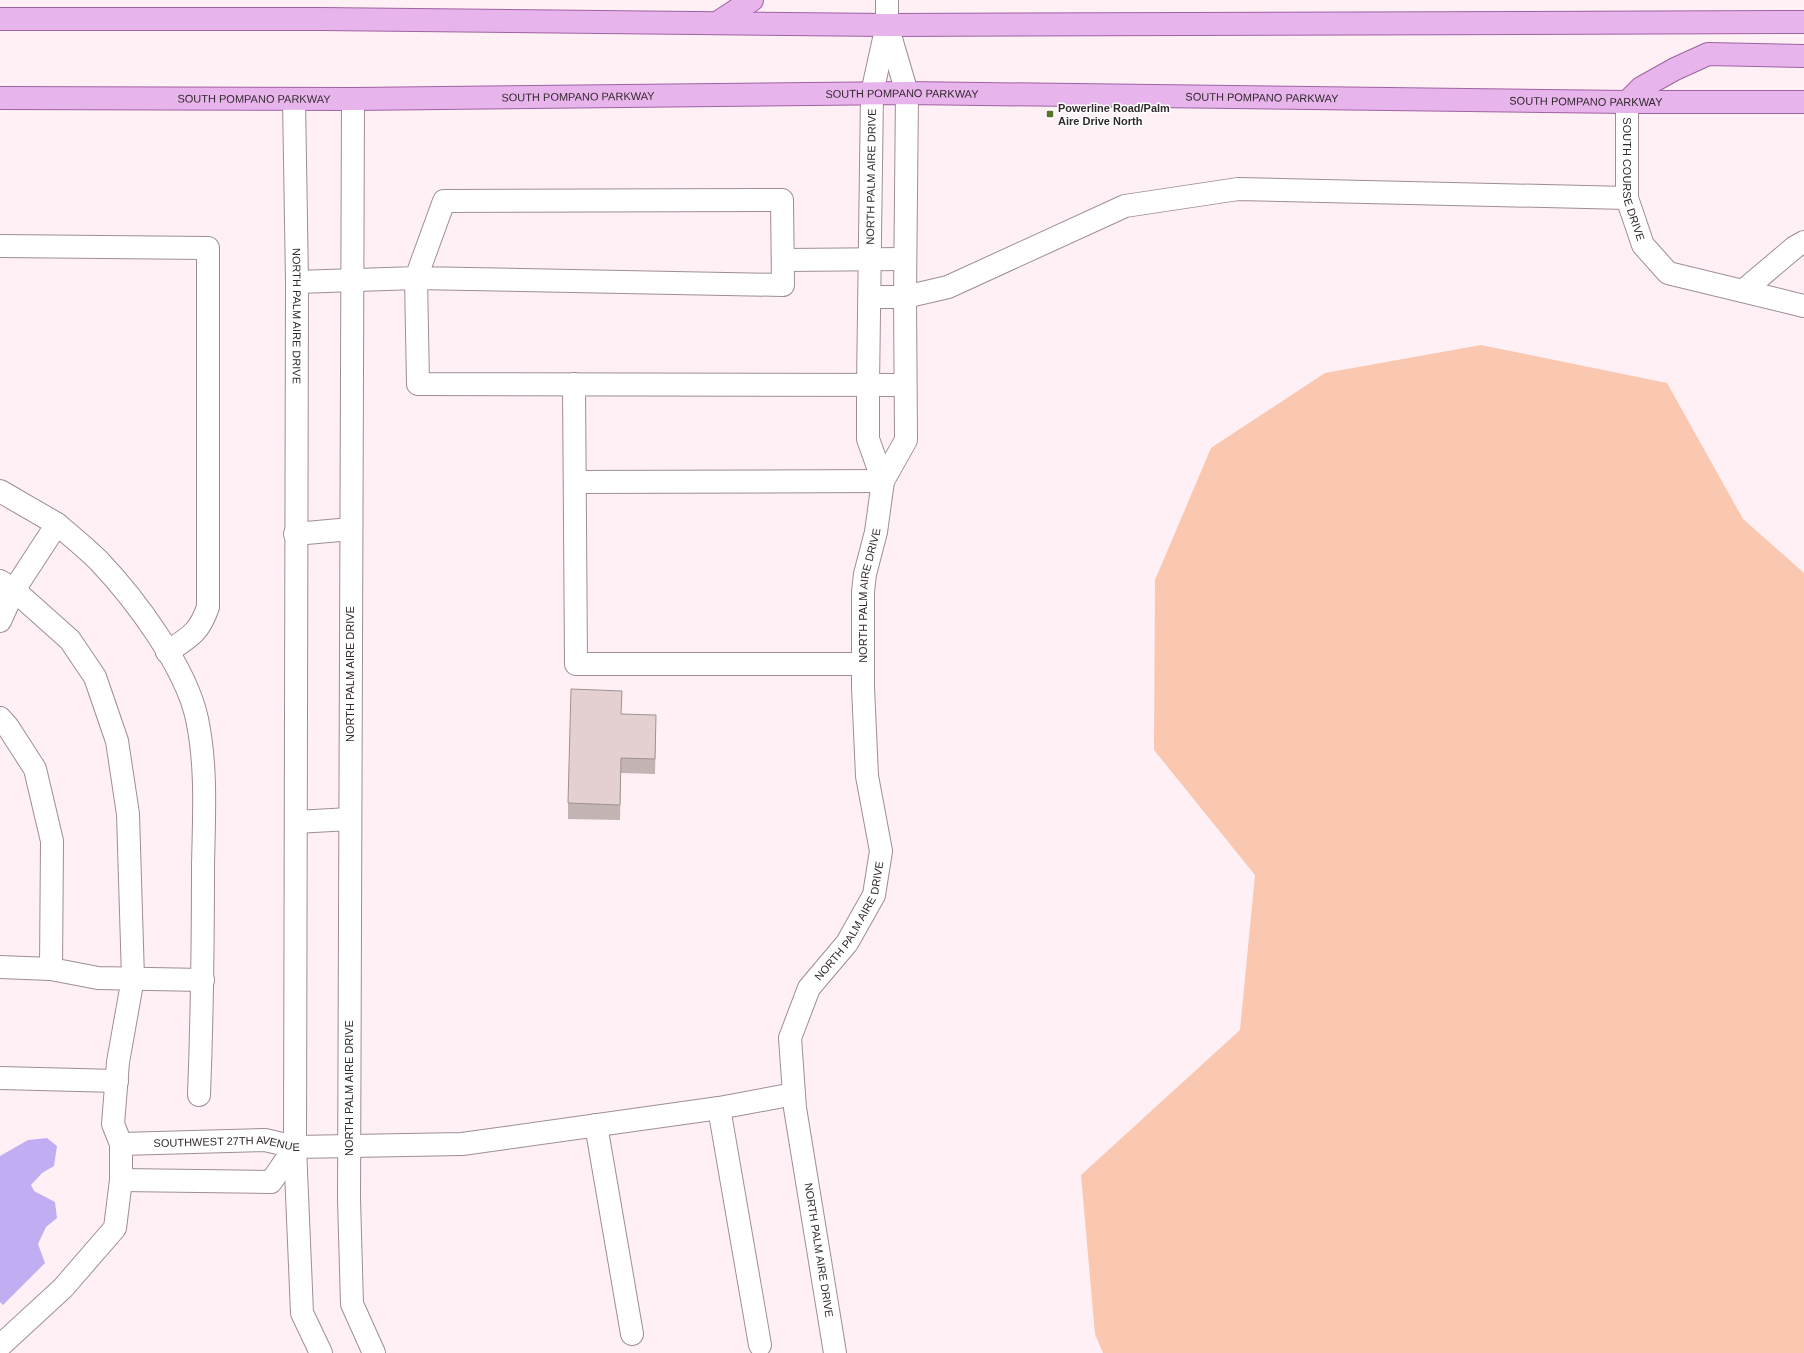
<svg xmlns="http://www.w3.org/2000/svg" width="1804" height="1353" font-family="Helvetica,sans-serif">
<rect width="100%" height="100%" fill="#fff0f6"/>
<path fill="#fac7b0" d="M1481,345L1667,383L1743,519L1804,573V1353H1103L1095,1334L1081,1175L1240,1030L1255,875L1154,750L1155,580L1211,448L1325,373Z"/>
<path fill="#c1aef2" d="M47,1138L57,1146L54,1166L42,1173L31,1185L34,1191L55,1202L57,1218L46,1227L38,1244L45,1263L3,1305L0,1302V1156L28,1140Z"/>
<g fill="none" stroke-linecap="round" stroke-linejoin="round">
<g stroke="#9e8e94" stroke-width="24">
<g id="minor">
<path id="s1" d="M294,99L297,282L295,1147L302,1313L321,1353"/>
<path d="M353,99L349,1199L352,1304L374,1353"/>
<path id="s2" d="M1627,102V198L1643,245L1668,273L1804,306"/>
<path d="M0,246L208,248V607C199,633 190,637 167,652"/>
<path d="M783,260L905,259"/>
<path d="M297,282L416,278L783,285L782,200L444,201L416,278L418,384L905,385"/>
<path d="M1743,291L1795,247L1804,242"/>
<path d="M870,297H905L948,287L1125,206L1238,189L1627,198"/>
<path d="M574,384L576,664H863"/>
<path id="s3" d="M883,481L868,439V386L872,93L887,25V0"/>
<path d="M575,482L883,481"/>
<path d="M0,491L57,524"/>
<path d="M295,534L351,529"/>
<path d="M0,581L14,590L70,640L95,677L117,741L128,814L133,978L118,1062L113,1124L121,1144V1180L115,1228L63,1288L0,1346"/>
<path d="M0,621L14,590L57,524C71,536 86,548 99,561C135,599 186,667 197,719C207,766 204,816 203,865C203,942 202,1018 199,1095"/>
<path d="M0,718L8,727L35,769L52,841L51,969L0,967"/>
<path d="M296,822L350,819"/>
<path d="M51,969L98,978L203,980"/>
<path d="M0,1078L117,1081"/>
<path d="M719,1108L760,1345"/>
<path d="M596,1125L632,1334"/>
<path id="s4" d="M121,1144L265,1140L295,1147L462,1144L719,1108L794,1094"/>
<path d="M121,1180L271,1182L295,1147"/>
<path id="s5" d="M835,1353L795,1108L790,1038L809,988L847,943L874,895L881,851L867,776L863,687V592L865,574L876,532L883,481L906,440L905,297L907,93L887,25"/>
</g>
</g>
<g stroke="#9e63a1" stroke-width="24">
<g id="major">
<path d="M0,19H321L887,25L1804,22"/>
<path d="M717,23L752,0"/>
<path id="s6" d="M0,98L353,99L907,93L1627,102H1804"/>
<path d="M1627,102L1641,88L1675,69L1708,54L1804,56"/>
</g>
</g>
<use href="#minor" stroke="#fff" stroke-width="22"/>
<use href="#major" stroke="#e8b4ec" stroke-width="22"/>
</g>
<path fill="#c4b3b3" d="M622,714L656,730L655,774L621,773L620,820L568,819V803Z"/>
<path fill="#e4d0d0" stroke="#a09292" d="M571,689L622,691L621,714L656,715L655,759L621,758L620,805L568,803Z"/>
<rect fill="#56752b" stroke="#fff" stroke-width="1.5" x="1046" y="110" width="8" height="8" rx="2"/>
<g text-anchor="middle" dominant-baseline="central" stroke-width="3" stroke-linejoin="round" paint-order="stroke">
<g font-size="11" fill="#312a2d" stroke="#fff">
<text stroke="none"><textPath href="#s6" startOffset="902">SOUTH POMPANO PARKWAY</textPath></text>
<text stroke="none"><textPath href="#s6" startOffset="578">SOUTH POMPANO PARKWAY</textPath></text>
<text stroke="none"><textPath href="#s6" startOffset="1262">SOUTH POMPANO PARKWAY</textPath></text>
<text stroke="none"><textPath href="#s6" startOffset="254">SOUTH POMPANO PARKWAY</textPath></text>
<text stroke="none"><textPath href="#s6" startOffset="1586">SOUTH POMPANO PARKWAY</textPath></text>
<text stroke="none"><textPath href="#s3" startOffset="307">NORTH PALM AIRE DRIVE</textPath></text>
<text stroke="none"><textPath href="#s2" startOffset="78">SOUTH COURSE DRIVE</textPath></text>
<text stroke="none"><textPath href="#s1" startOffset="217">NORTH PALM AIRE DRIVE</textPath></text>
<text stroke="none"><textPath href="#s5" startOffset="788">NORTH PALM AIRE DRIVE</textPath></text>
<text transform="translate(350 674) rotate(-90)">NORTH PALM AIRE DRIVE</text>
<text stroke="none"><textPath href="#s5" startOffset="452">NORTH PALM AIRE DRIVE</textPath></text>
<text transform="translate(349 1088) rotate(-90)">NORTH PALM AIRE DRIVE</text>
<text stroke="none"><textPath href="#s4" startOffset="106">SOUTHWEST 27TH AVENUE</textPath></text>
<text transform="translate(819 1250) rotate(81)">NORTH PALM AIRE DRIVE</text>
</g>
<g font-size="11" font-weight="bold" fill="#312a2d" stroke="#fff" text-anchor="start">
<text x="1058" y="108">Powerline Road/Palm<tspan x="1058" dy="13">Aire Drive North</tspan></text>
</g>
</g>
</svg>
